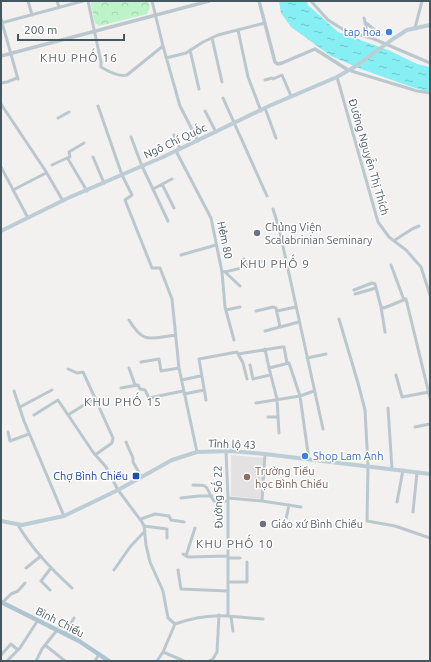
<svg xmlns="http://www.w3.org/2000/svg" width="431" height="662" font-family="Ubuntu,sans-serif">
<defs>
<pattern id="park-crowns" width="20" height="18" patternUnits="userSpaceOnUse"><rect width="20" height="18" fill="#bcf3c8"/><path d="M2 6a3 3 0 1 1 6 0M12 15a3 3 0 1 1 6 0" fill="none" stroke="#a3d2ae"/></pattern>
<pattern id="water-ripples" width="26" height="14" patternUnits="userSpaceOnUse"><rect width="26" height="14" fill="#86eff3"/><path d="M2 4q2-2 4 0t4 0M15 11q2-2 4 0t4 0" fill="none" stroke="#6fc4c8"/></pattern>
</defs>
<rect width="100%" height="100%" fill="#f3f0f0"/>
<path fill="#e4e1e3" d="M231,455L264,458L261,499L231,496Z"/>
<path fill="url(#park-crowns)" d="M94,1H148L150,7L147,14L99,26L95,23L91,5V2Z"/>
<path fill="url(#water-ripples)" d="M279,1H307L308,5L338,32L388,50L417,64L430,67V91H425L406,85L361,69L331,56L291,27L281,13Z"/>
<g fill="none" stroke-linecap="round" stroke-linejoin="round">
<path stroke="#bac8ce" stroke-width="3" d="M28,1L32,15
M57,1L59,7
M88,1L101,62V67C108,71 118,77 127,75L163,46
M152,1L163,46L180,106L198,141
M311,1L328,20L344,30L374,39L430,63
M364,18L368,37
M1,19L18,79
M365,22L381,35
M1,23L83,1
M415,28L422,1
M238,30L248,77L261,111
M212,38L222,82
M190,50L199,89
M166,58L186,53L203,42L218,35L265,23
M348,70L417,91L430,93
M337,77L378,222L389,237L406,250L421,267L430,295
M265,80L272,78L273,79L282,75L291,96
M1,83L7,82L17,78
M223,98L267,196
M1,104L45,170L63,201
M98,106L122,175L132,195L125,200L152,268H160L172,299L179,368L197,452
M265,108L276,138
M205,111L216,132
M58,118L69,112
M174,135L180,149
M131,137L142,166L168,221
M176,151L211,218L222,272L225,307L234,340
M93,157L104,183
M67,158L70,157L69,152L84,143
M52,165L67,158L68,159L87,191
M1,167L28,218
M162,184L174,208
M153,189L172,179
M13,190L46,173
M273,209L279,228L323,429
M395,240L412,229L419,226
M181,255L216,245
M244,259L246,266
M391,265L404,300
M222,272C236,271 249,265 264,261
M225,272L240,286
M354,290L372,283L375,284L381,307L384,308L406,299L430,398
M355,294L376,288
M381,307L385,332
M226,310L240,307
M256,311L273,307L276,308L280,327
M277,311L296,307
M339,319L358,383L365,410L368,466L367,521L395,526L430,538
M129,320C144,345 150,338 176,335
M265,331L299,322
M265,349L269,368
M238,354L282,347H284L287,363
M307,358L326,354
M141,362L159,359L161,371L179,368
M250,365L253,379L270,375
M129,368L135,385
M68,369L77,373L83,372L95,398
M396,375L402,397L429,392
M182,380L200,376L202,377
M121,388L138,385L140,389L145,390L149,398L183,391
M14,391L24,421L64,516
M184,394L204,390
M206,400L199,359L237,352L243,363L247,379
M256,403L300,396L314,391
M20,407L52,390
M388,408L392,469
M34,415L58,400L93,452L106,467L118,490L142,522L144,526L146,545L150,562L163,591L168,618L175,624
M68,415L95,398L113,438L112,443L95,455
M268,417H278
M415,427L430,424
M8,432L10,441L29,434
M279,433L277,399L269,368L289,363L300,396L309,460
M126,442L133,458V462L141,476
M193,485C213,485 204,488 214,501H228
M181,498L199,496H212
M228,498L262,501L301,507
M262,501L265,454
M397,502L403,470
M413,512L417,472
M141,519L155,514L169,516L171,520L184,522
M286,519L289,505
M18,525C32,549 51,569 72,588
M144,526L167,529V538
M183,554L188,557L228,556
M186,556L195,528
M228,558H240
M26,568L41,556
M114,570L130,547L145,531
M178,570L181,589L228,591
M228,582H247V562
M50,590L41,581L51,568
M2,603L11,594L18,591L25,583
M228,616L263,619
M231,617L233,631
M65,634L74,618
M45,645L65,661
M163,652L184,661
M1,655L11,644L18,650
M7,661L20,648L38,620
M36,661L42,649L57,630
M95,661L99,654
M157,661L163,652L175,624C192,618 210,615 228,616V498L226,451
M209,661L213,659L217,652L219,615"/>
<path stroke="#bac8ce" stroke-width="3.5" d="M259,1L275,62L278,64L282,63L315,49L348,70
M1,56L209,1"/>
<path stroke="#bccdd5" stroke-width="4" d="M1,231L68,198L163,157L269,106L337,77L356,66L393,39L407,30L430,25
M1,521L22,525L64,516L118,490L172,460L197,452L231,451L265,454L430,474"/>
<path stroke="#aec5d1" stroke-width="4.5" d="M1,602L79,641L109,661"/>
</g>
<g fill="#3f7fe0" stroke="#fff" stroke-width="1.5">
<circle cx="389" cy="32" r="4"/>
<circle cx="305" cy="456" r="4"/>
</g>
<g fill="#6b7280" stroke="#fff" stroke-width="1.5">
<circle cx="257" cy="233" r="4"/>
<circle cx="263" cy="524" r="4"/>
</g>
<rect fill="#1a4fb4" stroke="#fff" stroke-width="1.5" x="132" y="472" width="8" height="8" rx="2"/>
<circle fill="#8d6e63" stroke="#fff" stroke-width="1.5" cx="247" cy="477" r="4"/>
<g text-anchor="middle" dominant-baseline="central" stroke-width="3" stroke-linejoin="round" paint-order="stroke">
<g font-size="11" fill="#366cbe" stroke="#fff" text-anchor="end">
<text x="381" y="32">tap hoa</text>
<text x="313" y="456" text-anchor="start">Shop Lam Anh</text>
</g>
<g font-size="11" fill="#46585f" stroke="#fff">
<text transform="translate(175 141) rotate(-25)">Ngô Chí Quốc</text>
<text transform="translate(369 157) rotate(74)">Đường Nguyễn Thị Thích</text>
<text transform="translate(225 240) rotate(78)">Hẻm 80</text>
<text transform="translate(232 444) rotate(2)">Tỉnh lộ 43</text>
<text transform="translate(218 497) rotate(-91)">Đường Số 22</text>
<text transform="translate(60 622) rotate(27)">Bình Chiểu</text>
</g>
<g font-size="11" fill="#5b616d" stroke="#fff" text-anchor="start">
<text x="265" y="227">Chủng Viện<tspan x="265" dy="13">Scalabrinian Seminary</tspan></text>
<text x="271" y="524">Giáo xứ Bình Chiểu</text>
</g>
<g font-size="11" fill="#785e54" stroke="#fff" text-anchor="start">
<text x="255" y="471">Trường Tiểu<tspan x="255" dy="13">học Bình Chiểu</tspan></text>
</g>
<g font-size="11" fill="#164399" stroke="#fff" text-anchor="end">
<text x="128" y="476">Chợ Bình Chiểu</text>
</g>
<g font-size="12" letter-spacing="1" fill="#5c6266" stroke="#fff">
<text x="79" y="57">KHU PHỐ 16</text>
<text x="275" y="263">KHU PHỐ 9</text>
<text x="123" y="401">KHU PHỐ 15</text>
<text x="235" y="543">KHU PHỐ 10</text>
</g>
</g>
<rect width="431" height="662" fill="none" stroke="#46585f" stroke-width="4"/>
<path d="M18 34v6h106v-6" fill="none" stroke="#46585f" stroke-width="2"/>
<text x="24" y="34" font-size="12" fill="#46585f" stroke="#ffffff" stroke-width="3" paint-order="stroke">200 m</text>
</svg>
